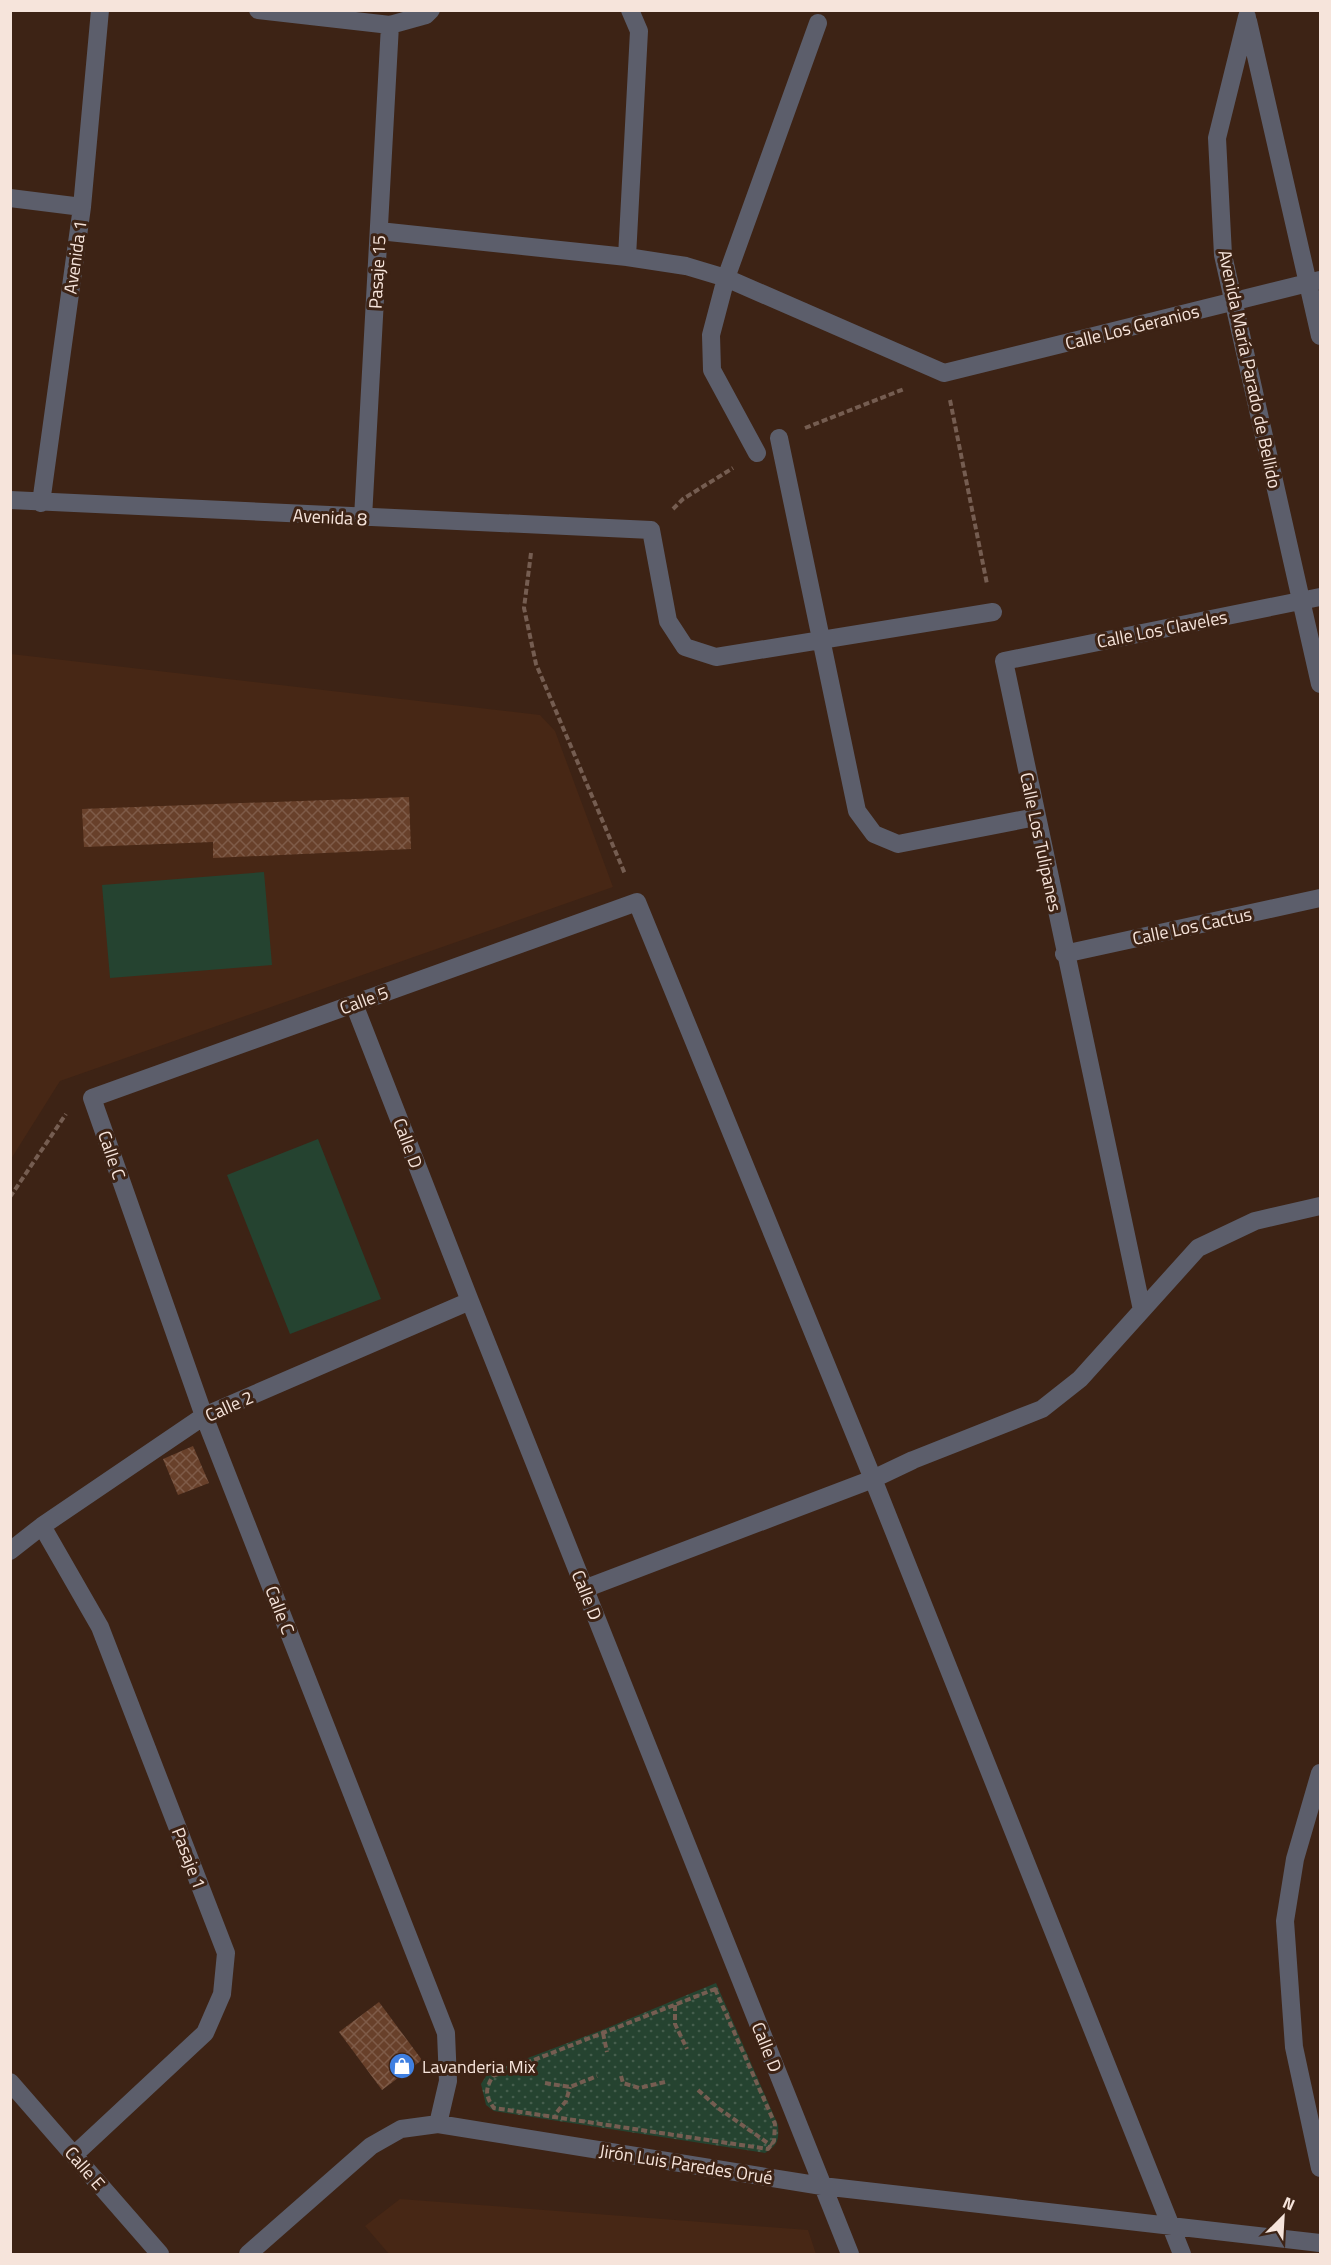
<svg xmlns="http://www.w3.org/2000/svg" width="1331" height="2265" font-family="'Titillium Web',sans-serif">
<defs>
<pattern id="grass-dots" width="8" height="8" patternUnits="userSpaceOnUse" patternTransform="scale(1.5)"><rect width="8" height="8" fill="#254330"/><path d="M2 2h.1M6 6h.1" fill="none" stroke="#455e4d" stroke-width="1.8" stroke-linecap="round"/></pattern>
<pattern id="building-cross-hatch" width="8" height="8" patternUnits="userSpaceOnUse" patternTransform="scale(1.5)"><rect width="8" height="8" fill="#68402a"/><path d="M0 0l8 8M0 8l8-8" fill="none" stroke="#7e5b48"/></pattern>
</defs>
<rect width="100%" height="100%" fill="#3d2315"/>
<path fill="#472715" d="M11,654L540,715L555,731L613,887L60,1081L11,1159Z
M400,2199L808,2230L816,2254H389L365,2226Z"/>
<path fill="url(#grass-dots)" d="M716,1983L778,2125C779,2140 778,2145 765,2153L494,2111L486,2105L481,2084L488,2073L602,2030Z"/>
<path fill="#254330" d="M264,872L272,965L110,978L102,885Z
M318,1139L381,1299L290,1334L227,1175Z"/>
<path fill="url(#building-cross-hatch)" d="M409,797L411,849L213,858V842L84,847L82,809Z
M193,1446L209,1483L178,1495L163,1459Z
M379,2002L422,2060L382,2090L339,2032Z"/>
<g fill="none" stroke-linecap="round" stroke-linejoin="round">
<path stroke="#755d51" stroke-width="4" stroke-dasharray="6 3" stroke-linecap="butt" d="M950,400L987,584
M805,428L904,389
M673,509L683,499L733,468
M531,553L524,608L536,664L625,874
M10,1197L66,1114
M715,1989L775,2124L774,2141L768,2149L494,2108C485,2096 485,2089 493,2076Z
M675,2005V2024L687,2049
M603,2033L607,2052
M621,2076L623,2083L639,2088L665,2082
M545,2083L570,2087L597,2076
M698,2090L718,2108L772,2146
M557,2112L566,2101L570,2087"/>
<path stroke="#5c5e6b" stroke-width="18" d="M258,10L390,25L426,15L431,10
M1247,17L1217,138L1223,255L1320,684
M1248,21L1320,336
M10,198L82,207
M379,231L627,257L686,266L726,278L944,373L1320,280
M627,257L639,31L630,10
M779,438L857,811L874,834L898,844L1036,817
M757,453L712,370L711,335L726,278L818,23
M10,500L651,530L668,621L685,647L716,657L993,612
M41,503L82,207L100,10
M363,518L390,25
M1064,954L1320,898
M354,1004L470,1301L850,2254
M1142,1310L1004,661L1320,597
M42,1526L100,1627L226,1953L222,1994L205,2033L74,2155
M10,1551L42,1526L204,1416L470,1301
M584,1589L873,1479L913,1460L1042,1409L1080,1379L1198,1248L1255,1221L1320,1206
M1320,1773L1295,1859L1285,1921L1294,2047L1320,2168
M10,2082L160,2254
M438,2124L448,2081L446,2033L204,1416L92,1098L637,902L873,1479L1182,2254
M248,2254L371,2146L401,2129L438,2124L822,2186L1320,2243"/>
</g>
<defs>
<g id="shop-disc" transform="scale(1.35)"><circle r="9.5" fill="#3f7fe0" stroke="#3d2315"/><path d="M-5-2.5h2.3a2.7 3.5 0 0 1 5.4 0H5L5.5 6h-11ZM-1.5-2.5h3a1.5 2.3 0 0 0-3 0Z" fill="#fff"/></g>
</defs>
<g fill-rule="evenodd">
<use href="#shop-disc" x="402" y="2066"/>
</g>
<g text-anchor="middle" dominant-baseline="central" stroke-width="6" stroke-linejoin="round" paint-order="stroke">
<g font-size="18" fill="#f6e4db" stroke="#3d2315">
<text transform="translate(75 257) rotate(-82)">Avenida 1</text>
<text transform="translate(377 272) rotate(-87)">Pasaje 15</text>
<text transform="translate(1132 327) rotate(-14)">Calle Los Geranios</text>
<text transform="translate(1250 369) rotate(78)">Avenida María Parado de Bellido</text>
<text transform="translate(330 517) rotate(3)">Avenida 8</text>
<text transform="translate(1162 629) rotate(-11)">Calle Los Claveles</text>
<text transform="translate(1041 842) rotate(78)">Calle Los Tulipanes</text>
<text transform="translate(1192 926) rotate(-12)">Calle Los Cactus</text>
<text transform="translate(364 1000) rotate(-20)">Calle 5</text>
<text transform="translate(408 1143) rotate(69)">Calle D</text>
<text transform="translate(112 1155) rotate(71)">Calle C</text>
<text transform="translate(229 1406) rotate(-24)">Calle 2</text>
<text transform="translate(587 1595) rotate(68)">Calle D</text>
<text transform="translate(280 1610) rotate(69)">Calle C</text>
<text transform="translate(189 1858) rotate(69)">Pasaje 1</text>
<text transform="translate(767 2047) rotate(68)">Calle D</text>
<text transform="translate(686 2164) rotate(9)">Jirón Luis Paredes Orué</text>
<text transform="translate(85 2168) rotate(49)">Calle E</text>
</g>
<g font-size="18" fill="#f6e4db" stroke="#3d2315" text-anchor="start">
<text x="422" y="2066">Lavanderia Mix</text>
</g>
</g>
<rect width="1331" height="2265" fill="none" stroke="#f6e4db" stroke-width="24"/>
<g transform="translate(1283 2217) rotate(24)" stroke="#3d2315" stroke-width="4.5" paint-order="stroke">
<path d="M0-4.5L10 22L0 15L-10 22Z" fill="#f6e4db"/>
<text y="-9" font-size="16" font-weight="bold" text-anchor="middle" fill="#f6e4db">N</text>
</g>
</svg>
